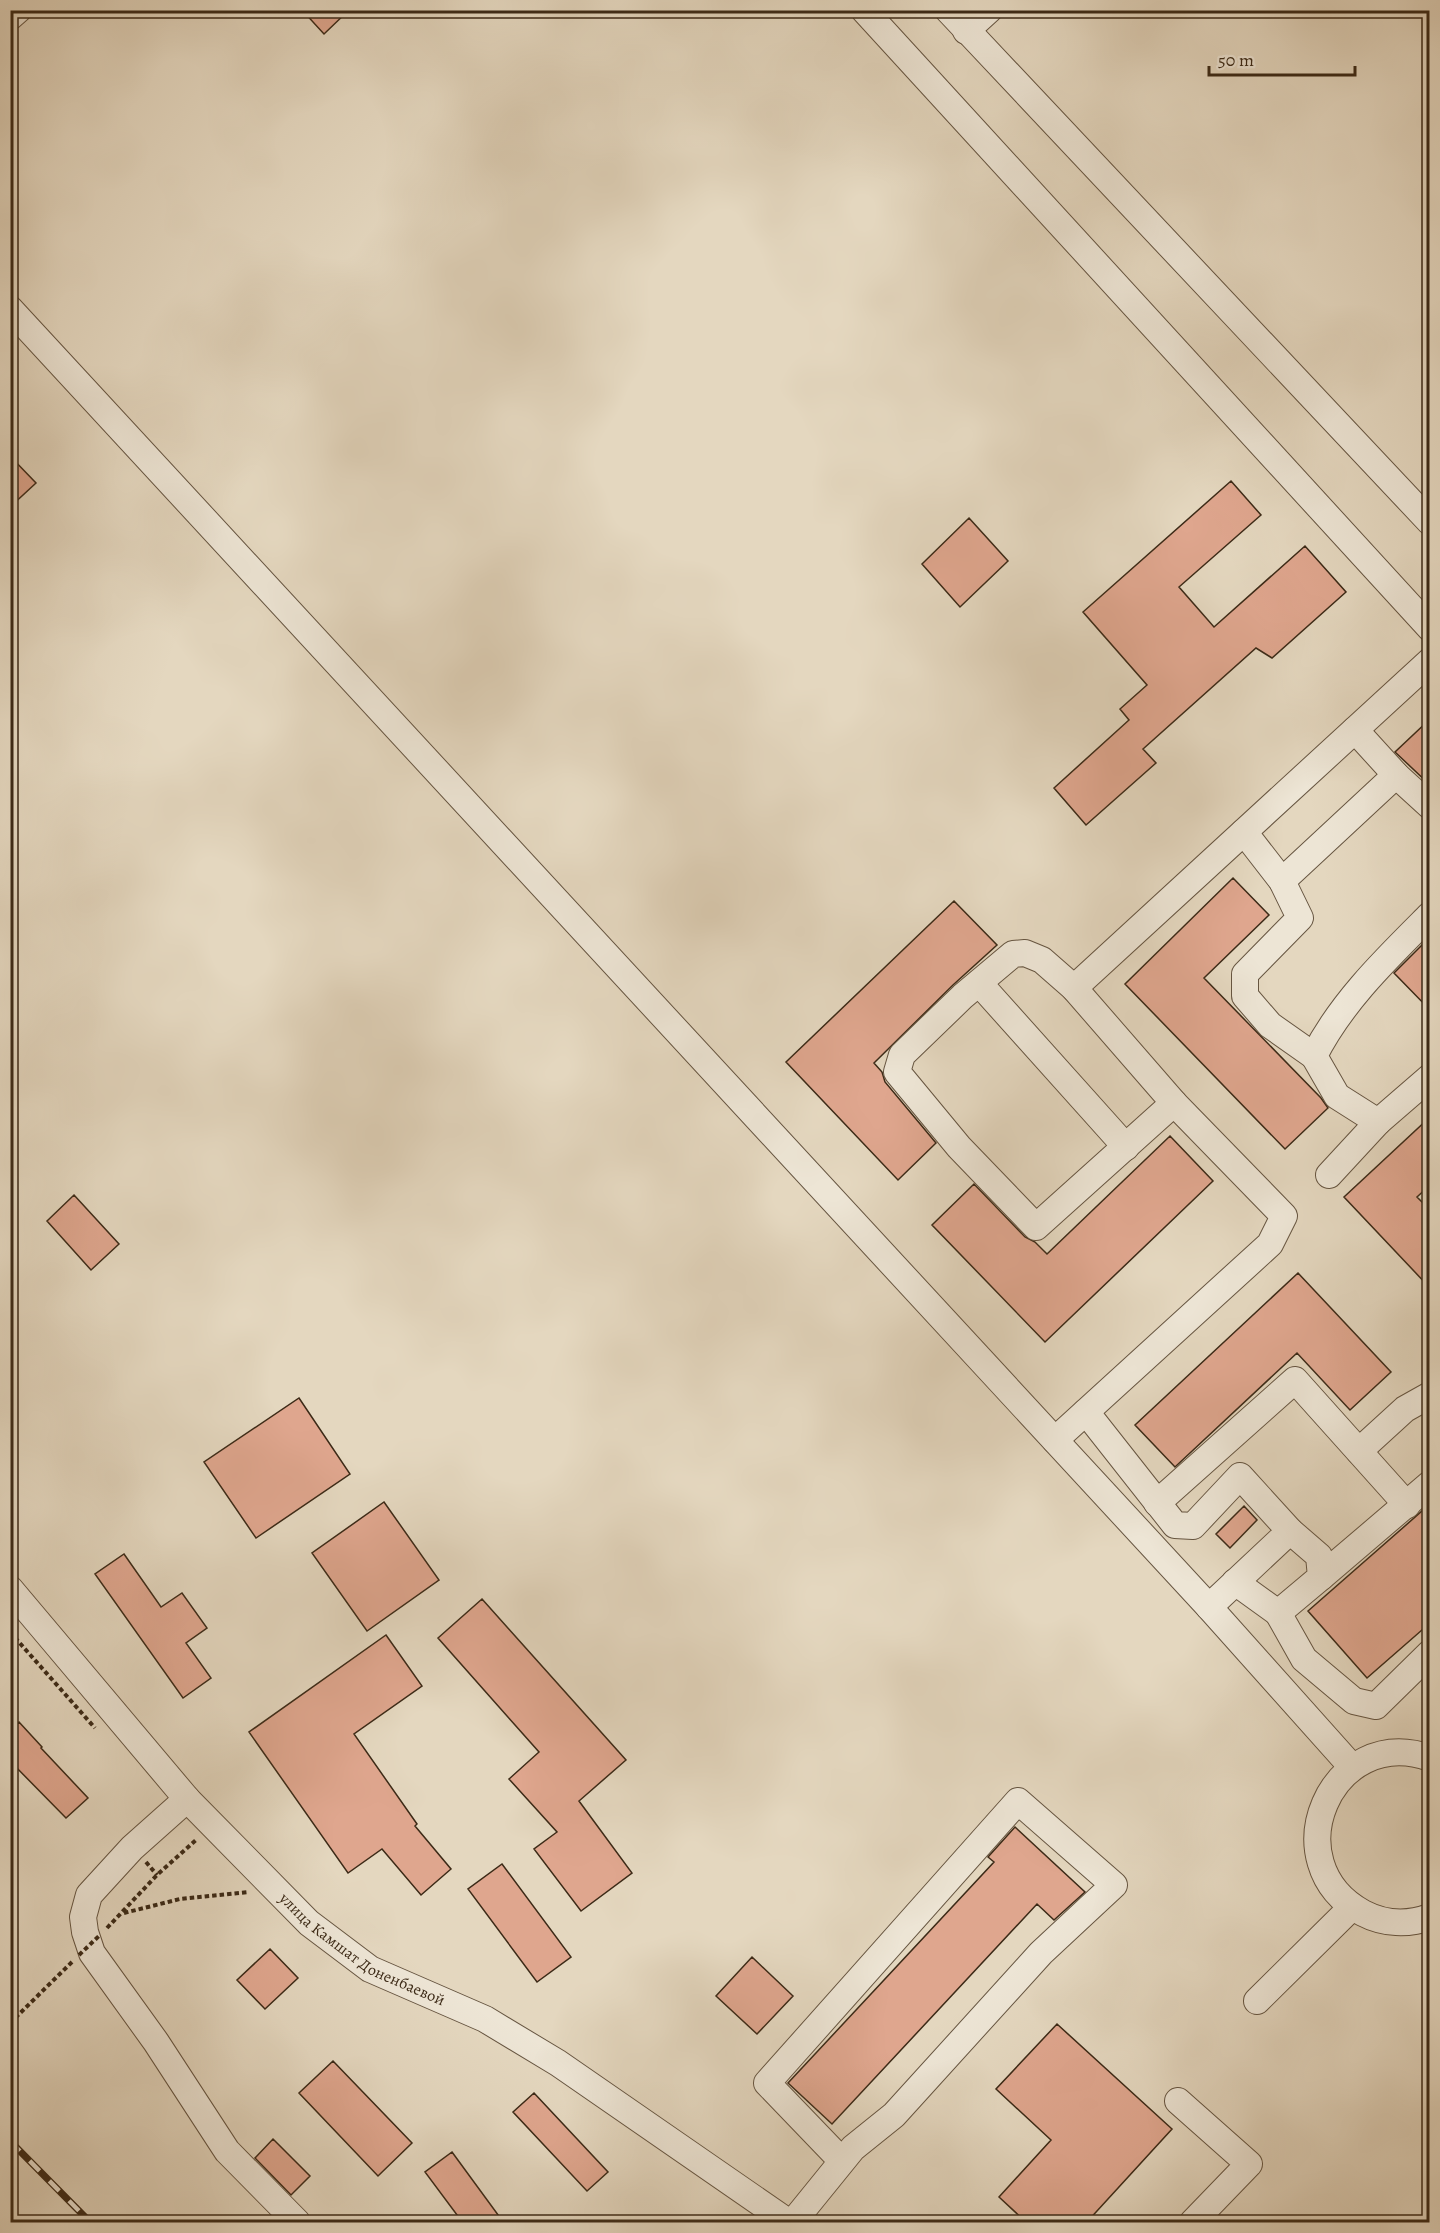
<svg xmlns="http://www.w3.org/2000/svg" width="1440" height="2233" font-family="Alegreya,serif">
<rect width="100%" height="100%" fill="#e4d7bf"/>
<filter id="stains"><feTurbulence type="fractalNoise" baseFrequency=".00333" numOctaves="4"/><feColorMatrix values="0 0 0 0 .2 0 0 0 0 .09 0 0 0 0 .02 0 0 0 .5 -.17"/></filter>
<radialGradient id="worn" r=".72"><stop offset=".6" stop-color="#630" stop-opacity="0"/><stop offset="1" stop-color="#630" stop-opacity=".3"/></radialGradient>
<path fill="#dfa68e" stroke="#3c2a17" stroke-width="1.5" d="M302,10H349L324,34Z
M10,456L36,483L10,507Z
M1231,481L1261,515L1179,587L1214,627L1305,546L1346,592L1272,658L1256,648L1143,749L1156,763L1086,825L1054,788L1129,720L1120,709L1147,685L1083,612Z
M969,518L1008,561L960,607L922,564Z
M1430,719V785L1395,752Z
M1233,878L1269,915L1204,978L1321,1098L1328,1108L1285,1149L1125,984Z
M954,901L997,945L953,985L874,1063L882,1072L885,1082L936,1143L898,1180L786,1062Z
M1430,937V1010L1394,973Z
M1430,1117V1185L1417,1197L1430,1210V1288L1344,1197Z
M1170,1136L1213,1181L1045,1342L932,1225L974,1184L1025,1237L1035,1242L1047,1254Z
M74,1195L119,1244L91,1270L47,1221Z
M1298,1273L1391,1372L1350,1410L1297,1353L1175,1467L1135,1425Z
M299,1398L350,1474L256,1538L204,1462Z
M384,1502L439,1580L367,1631L312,1553Z
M1430,1504V1623L1367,1678L1308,1611Z
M1244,1506L1257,1520L1230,1548L1216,1534Z
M124,1554L161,1607L182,1593L207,1628L186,1643L211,1678L183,1698L95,1574Z
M482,1599L626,1760L579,1801L632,1873L581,1911L534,1849L557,1832L509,1779L539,1752L438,1638Z
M386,1635L422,1686L354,1734L417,1824L415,1826L451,1869L421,1895L382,1849L348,1873L249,1732Z
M19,1722L42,1747L41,1748L88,1798L66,1818L10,1761V1730Z
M1015,1827L1085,1892L1054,1920L1037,1904L832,2124L788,2083L994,1862L988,1857Z
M502,1864L571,1957L537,1982L468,1889Z
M270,1949L298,1978L265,2009L237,1980Z
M752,1957L793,1996L757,2034L716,1996Z
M1057,2024L1172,2129L1086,2223H1027L999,2197L1051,2140L996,2089Z
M333,2061L412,2143L378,2176L299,2093Z
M534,2093L608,2172L587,2191L513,2112Z
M273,2139L310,2176L291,2195L255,2158Z
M452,2152L504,2223H463L425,2172Z"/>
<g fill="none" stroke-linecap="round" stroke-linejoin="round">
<g stroke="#665541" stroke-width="28">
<g id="minor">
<path d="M864,10L1430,628"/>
<path d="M948,10L1430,522"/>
<path d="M10,17L18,10"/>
<path d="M966,31L989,10"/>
<path d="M10,309L1209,1607L1352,1767"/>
<path d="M1355,730L1396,775L1430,806"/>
<path d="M1244,832L1282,881L1300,918L1245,974V996L1270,1025L1314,1056"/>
<path d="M1282,881L1396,775"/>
<path d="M1430,915C1387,958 1341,1002 1314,1056L1337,1096L1378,1122L1430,1077"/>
<path d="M1025,953L1042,960L1074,988L1174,1103L1036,1227L959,1147L897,1072L902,1055L963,996L1013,954Z"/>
<path d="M979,983L1126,1147"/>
<path d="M1074,988L1430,661"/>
<path d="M1329,1175L1378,1122"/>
<path d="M1086,1412L1175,1525L1193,1526L1240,1476L1290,1531L1209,1607"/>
<path d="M1055,1440L1270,1244L1284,1216L1174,1103"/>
<path d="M1359,1451L1405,1409L1430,1395"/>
<path d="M1157,1503L1295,1380L1407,1505"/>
<path d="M1321,1577L1430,1484"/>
<path d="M1235,1582L1278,1613L1321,1577L1319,1556L1290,1531"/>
<path id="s1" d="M10,1589L187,1799L309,1923L370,1969L485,2019L558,2063L788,2222"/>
<path d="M1278,1613L1304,1659L1354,1701L1376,1706L1430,1653"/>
<path d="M1430,1758C1331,1723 1271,1863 1363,1913C1384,1924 1408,1925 1430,1917"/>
<path d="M187,1799L132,1848L89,1895L83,1917L85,1932L92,1953L156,2042L227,2151L297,2222"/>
<path d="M1257,2001L1352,1907"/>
<path d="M1178,2101L1249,2164L1193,2222"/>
<path d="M793,2222L853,2148L894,2115L1041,1953L1114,1885L1018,1801L767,2083L842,2161"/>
</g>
</g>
<path stroke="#3c2a17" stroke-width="4" stroke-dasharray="4.5 3" stroke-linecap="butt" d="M10,1632L95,1728
M146,1862L157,1875
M124,1913L180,1899L249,1892
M107,1928L157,1875L196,1840L198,1841
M10,2023L72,1962"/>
<use href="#minor" stroke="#ede5d5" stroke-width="26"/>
<g stroke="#3c2a17" stroke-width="7">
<path id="rail" d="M10,2141L90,2222"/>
</g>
<use href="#rail" stroke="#ede5d5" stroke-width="4.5" stroke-dasharray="14" stroke-linecap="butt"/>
<path stroke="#3c2a17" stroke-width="4" stroke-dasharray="4.5 3" stroke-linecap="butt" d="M79,1955L100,1935"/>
</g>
<g text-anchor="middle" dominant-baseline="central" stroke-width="4.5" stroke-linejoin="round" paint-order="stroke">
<g font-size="16" fill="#3c2a17" stroke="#ede5d5">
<text stroke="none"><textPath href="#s1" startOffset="508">улица Камшат Доненбаевой</textPath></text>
</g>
</g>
<rect width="1440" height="2233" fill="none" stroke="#e4d7bf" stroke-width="36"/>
<rect x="12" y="12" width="1416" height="2209" fill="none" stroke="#3c2a17" stroke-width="3"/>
<rect x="18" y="18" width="1404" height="2197" fill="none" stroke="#3c2a17" stroke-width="1.5"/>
<path d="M1209 66v9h146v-9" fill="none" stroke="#3c2a17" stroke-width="3"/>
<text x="1218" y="66" font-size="18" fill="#3c2a17" stroke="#ede5d5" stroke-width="4.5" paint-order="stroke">50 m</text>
<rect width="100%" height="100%" filter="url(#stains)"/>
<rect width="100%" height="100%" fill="url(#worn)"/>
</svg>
